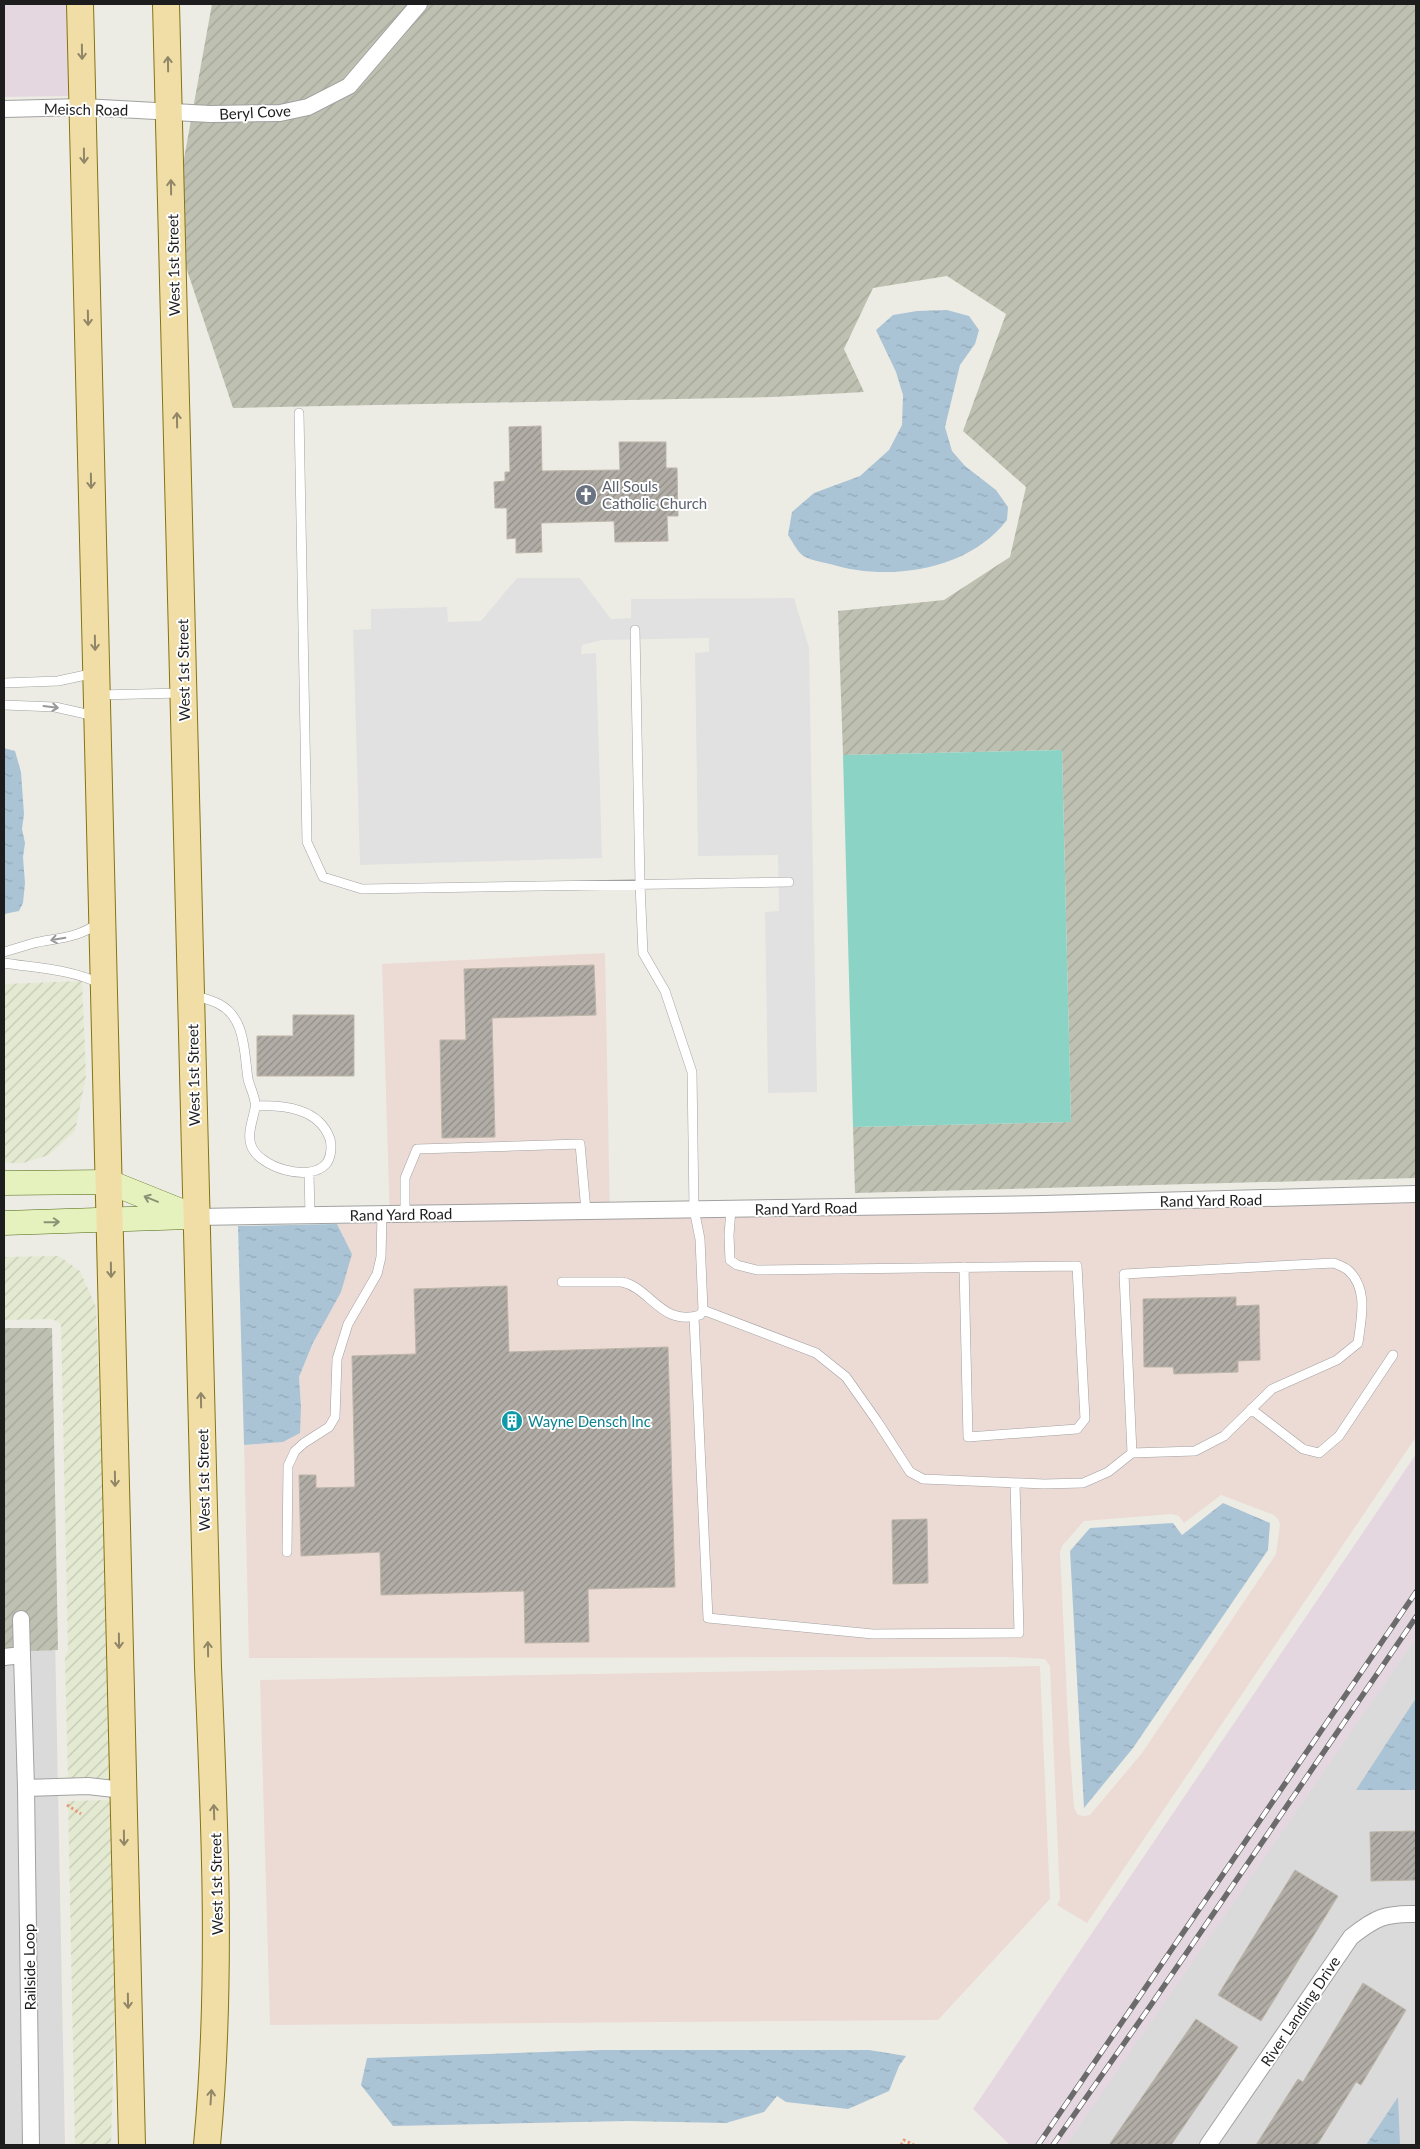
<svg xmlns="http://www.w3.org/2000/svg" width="1420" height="2149" font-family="Lato,sans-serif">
<defs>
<pattern id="construction-furrows" width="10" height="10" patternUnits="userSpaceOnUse" patternTransform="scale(1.25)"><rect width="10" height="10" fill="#bec1b1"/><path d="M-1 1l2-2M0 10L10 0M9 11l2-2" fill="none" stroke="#a3a598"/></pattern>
<pattern id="farmland-furrows" width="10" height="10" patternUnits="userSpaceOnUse" patternTransform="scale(1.25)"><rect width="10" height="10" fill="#e4ead2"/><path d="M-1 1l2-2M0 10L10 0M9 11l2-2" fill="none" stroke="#c3c8b4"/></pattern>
<pattern id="water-ripples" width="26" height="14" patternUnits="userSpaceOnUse" patternTransform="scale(1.25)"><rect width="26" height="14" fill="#aac4d6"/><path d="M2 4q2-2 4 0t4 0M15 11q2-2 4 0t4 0" fill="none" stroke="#92a8b7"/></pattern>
<pattern id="building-hatch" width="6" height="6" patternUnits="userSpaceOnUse" patternTransform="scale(1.25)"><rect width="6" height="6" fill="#b2aea7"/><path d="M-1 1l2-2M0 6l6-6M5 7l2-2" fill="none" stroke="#908d87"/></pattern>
</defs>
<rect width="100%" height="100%" fill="#edece4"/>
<path fill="#dbdada" d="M1416,1630V2145H1064Z
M55,1636L65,2145H4V1637Z"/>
<path fill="#ecdad5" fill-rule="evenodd" d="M605,953L610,1219L1416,1203V1437L1087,1923L1057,1905L1060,1899L1050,1666L1045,1659L1006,1657L249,1658L244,1445L283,1442L299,1433L301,1407L299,1377L352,1254L337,1224L390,1223L382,964ZM1221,1495L1274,1515L1278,1519L1280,1524L1276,1554L1142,1753L1090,1815L1084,1816L1078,1815L1074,1808L1069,1739L1060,1552L1062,1546L1084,1521L1172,1514L1179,1516L1184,1523Z
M1040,1666L1050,1899L938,2020L270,2025L260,1680Z"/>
<path fill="#e5d7e0" d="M4,4H67L73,96L4,97Z
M1416,1454V1638L1066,2145H1010L973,2109Z"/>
<path fill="url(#construction-furrows)" d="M212,4H1416V1178L855,1193L853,1127L1071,1122L1062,750L843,755L838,611L944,600L1010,557L1026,487L963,431L1006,314L947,276L873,288L844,349L864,392L773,397L233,408L172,225Z
M4,1328H52L58,1650L4,1652Z"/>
<path fill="url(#farmland-furrows)" d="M82,981L86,1076L75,1131L49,1155L23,1163H4V984Z
M59,1256L80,1271L96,1307L107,1583L111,1780L68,1781L65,1656L68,1650L61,1325L57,1321L51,1319L4,1320V1257Z
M112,1800L116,1967L111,2145H75L68,1801Z"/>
<path fill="#8bd3c5" d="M1062,750L1071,1122L853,1127L843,755Z"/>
<path fill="#e1e1e1" d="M517,578H580L611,619L631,618V599L794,598L809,648L817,1092L768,1093L765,912L779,911L778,855L698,856L695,653L709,652V638L602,640L582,645L581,654L596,653L602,858L360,865L353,630L371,629V609L447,607L448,622L481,621Z"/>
<path fill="url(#water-ripples)" d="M947,310L969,316L979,330L975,344L960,365L945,427L952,451L965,466L996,490L1008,507L1007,520C968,571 888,582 830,564C822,562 807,560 801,554C796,549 792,541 788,535L792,512L814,493L860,476L889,450L902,425L903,395L896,372L876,330L893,315L917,311Z
M4,748L15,751L21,772L24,814L22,829L25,843L23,857L25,883L23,903L19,911L4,914Z
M337,1224L352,1254L341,1292L313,1343L299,1377L301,1407L300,1433L283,1442L244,1445L238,1226Z
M1223,1503L1270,1523L1268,1550L1133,1748L1084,1808L1070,1551L1090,1528L1173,1523L1182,1535Z
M1416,1698V1790H1356Z
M602,2050H869L906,2056L899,2066L889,2091L848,2109L786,2102L777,2096L764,2112L726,2123L627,2121L393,2126L361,2085L367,2058Z
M1398,2097L1400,2145H1366Z"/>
<path fill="url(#building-hatch)" stroke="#bdb5a8" d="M541,426L542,471L620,470L619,442H666V468H677L678,516H667L668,541L615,542L614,521L541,523L542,552L516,553V538L507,539V508H495L494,482L505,481V472H510L509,427Z
M594,965L596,1015L492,1018L495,1137L442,1138L440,1040H466L464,969Z
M293,1015H354V1076H257V1036H293Z
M507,1286L509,1352L668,1347L675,1587L588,1589L589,1642L525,1643L524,1591L381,1595L380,1552L301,1556L299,1475H316V1488L355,1487L352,1356L416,1354L414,1289Z
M1236,1297V1306L1259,1305L1260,1360L1238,1361V1372L1174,1374L1173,1367H1144L1143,1299Z
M927,1519L928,1583L893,1584L892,1520Z
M1416,1831V1880L1371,1881L1370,1832Z
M1295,1870L1338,1896L1261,2021L1218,1995Z
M1363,1983L1406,2010L1361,2085L1356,2082L1317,2145H1256L1298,2079L1303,2082Z
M1196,2019L1238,2047L1171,2145H1109Z"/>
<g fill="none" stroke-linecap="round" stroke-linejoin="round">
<g stroke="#a1a1a1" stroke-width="10">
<path id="lane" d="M299,413L307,842L323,877L362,889L789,882
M4,683L58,681L95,673
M99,695L181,693
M4,705L55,707L95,716
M4,952C14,949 24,946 34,943C57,938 79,938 98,923
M4,963C36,968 71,969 101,984
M193,995C202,998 211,1000 219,1004C246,1018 244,1053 248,1079C250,1088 257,1100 255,1108C253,1120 247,1133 251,1145C258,1167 309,1183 326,1164C331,1158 332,1147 330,1139C319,1108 284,1105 256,1106
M309,1173L310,1215
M731,1209L729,1235L730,1260L737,1265L757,1270L1077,1266L1085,1419L1077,1429L968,1437L964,1267
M405,1214V1178L417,1149L580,1144L586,1211
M562,1282H622C651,1288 661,1327 700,1315L703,1310L700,1239L694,1209L692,1072L665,991L643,953L640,884L635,630
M703,1310L816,1353L846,1377L877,1421L910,1472L923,1479L1044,1484L1083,1483L1108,1472L1132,1453L1124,1274L1334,1263C1338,1265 1344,1267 1348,1270C1369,1289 1361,1319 1358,1343L1337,1360L1272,1389L1224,1436L1195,1451L1132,1453
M694,1317L708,1618L873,1634L1019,1633L1015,1483
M1251,1409L1303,1449L1319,1453L1339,1436L1393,1355
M287,1552L288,1466L295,1451L304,1443L329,1427L335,1417L337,1359L348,1324L377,1274L381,1257L382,1214"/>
</g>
<g stroke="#a1a1a1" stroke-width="18">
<path id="street" d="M4,109L83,107L210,114L280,113L308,107L349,86L419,4
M196,1217L1043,1204L1416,1194
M21,1619L22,1655
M4,1657L22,1655L26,1788
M31,2145L26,1788L88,1786L123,1790
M1208,2145L1351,1937C1375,1918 1385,1913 1416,1914"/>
</g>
<g stroke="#4e6711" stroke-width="25">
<path id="secondary" d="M4,1183L109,1182L196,1217
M4,1223L190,1217"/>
</g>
<g stroke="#857411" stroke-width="28">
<path id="primary" d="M80,4L132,2145
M166,4L208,1667C215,1827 222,1986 207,2145"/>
</g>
<path stroke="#e99a7a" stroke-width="3" stroke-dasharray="2.5 2.5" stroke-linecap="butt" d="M67,1805L81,1814
M901,2145L904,2140L914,2145"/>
<use href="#lane" stroke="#fff" stroke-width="9"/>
<use href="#street" stroke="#fff" stroke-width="16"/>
<use href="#secondary" stroke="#e5f2be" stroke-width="24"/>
<use href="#primary" stroke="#f0dea6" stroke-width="26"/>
<g stroke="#6b6b6b" stroke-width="5.5">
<path id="rail" d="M1038,2145L1416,1592
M1053,2145L1153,2002L1416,1617"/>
</g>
<use href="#rail" stroke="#fff" stroke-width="4" stroke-dasharray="11" stroke-linecap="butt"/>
</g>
<defs><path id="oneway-shaft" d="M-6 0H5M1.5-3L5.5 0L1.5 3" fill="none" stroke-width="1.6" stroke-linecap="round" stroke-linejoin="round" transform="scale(1.25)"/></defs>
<g stroke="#918768">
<use href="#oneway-shaft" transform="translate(82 52) rotate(89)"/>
<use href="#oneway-shaft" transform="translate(168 64) rotate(-91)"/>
<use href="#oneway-shaft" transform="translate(84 156) rotate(89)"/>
<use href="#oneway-shaft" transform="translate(171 187) rotate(-91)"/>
<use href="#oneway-shaft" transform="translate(88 318) rotate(89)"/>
<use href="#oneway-shaft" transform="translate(177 420) rotate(-91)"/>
<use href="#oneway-shaft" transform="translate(91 481) rotate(89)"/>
<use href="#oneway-shaft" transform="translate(95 643) rotate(89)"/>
<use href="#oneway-shaft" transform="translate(111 1270) rotate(89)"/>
<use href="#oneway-shaft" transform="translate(201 1400) rotate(-91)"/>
<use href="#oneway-shaft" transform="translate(115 1479) rotate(89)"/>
<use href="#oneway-shaft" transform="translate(119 1641) rotate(89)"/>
<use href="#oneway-shaft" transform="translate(208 1649) rotate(-91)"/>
<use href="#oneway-shaft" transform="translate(214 1812) rotate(-92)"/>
<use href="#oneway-shaft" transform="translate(124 1838) rotate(89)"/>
<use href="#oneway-shaft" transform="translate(128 2001) rotate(89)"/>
<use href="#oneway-shaft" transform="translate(211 2097) rotate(-86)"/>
</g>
<g stroke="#999">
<use href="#oneway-shaft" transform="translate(51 707) rotate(7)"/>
<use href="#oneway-shaft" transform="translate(58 939) rotate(170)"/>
</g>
<g stroke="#8b9276">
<use href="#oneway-shaft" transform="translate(151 1199) rotate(-158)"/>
<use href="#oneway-shaft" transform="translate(52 1222) rotate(-1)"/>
</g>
<defs>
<g id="church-disc" transform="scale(1.125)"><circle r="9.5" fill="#6b7280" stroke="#fff"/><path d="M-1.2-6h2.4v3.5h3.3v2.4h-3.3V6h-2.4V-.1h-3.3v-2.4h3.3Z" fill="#fff"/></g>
<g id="building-disc" transform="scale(1.125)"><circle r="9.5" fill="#0f9aa8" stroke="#fff"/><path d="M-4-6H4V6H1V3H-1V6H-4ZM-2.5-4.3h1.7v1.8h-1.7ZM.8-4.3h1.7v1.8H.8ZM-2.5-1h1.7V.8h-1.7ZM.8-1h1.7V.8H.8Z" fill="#fff"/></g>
</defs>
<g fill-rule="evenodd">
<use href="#church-disc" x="586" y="495"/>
<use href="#building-disc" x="512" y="1421"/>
</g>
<g text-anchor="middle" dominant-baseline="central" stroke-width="4" stroke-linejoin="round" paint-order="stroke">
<g font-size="15" fill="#1d1d1d" stroke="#fff">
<text transform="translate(86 109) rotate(1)">Meisch Road</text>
<text transform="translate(255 112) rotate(-3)">Beryl Cove</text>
<text transform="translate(173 265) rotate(-91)">West 1st Street</text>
<text transform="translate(183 670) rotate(-91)">West 1st Street</text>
<text transform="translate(193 1075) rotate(-91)">West 1st Street</text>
<text transform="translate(1211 1200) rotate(-1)">Rand Yard Road</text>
<text transform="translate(806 1208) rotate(-1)">Rand Yard Road</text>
<text transform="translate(401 1214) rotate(-1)">Rand Yard Road</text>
<text transform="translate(203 1480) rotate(-91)">West 1st Street</text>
<text transform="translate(216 1884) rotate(-91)">West 1st Street</text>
<text transform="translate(29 1967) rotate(-91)">Railside Loop</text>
<text transform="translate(1300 2011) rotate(-56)">River Landing Drive</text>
</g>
<g font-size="15" fill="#5b616d" stroke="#fff" text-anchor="start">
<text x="602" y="486">All Souls<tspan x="602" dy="17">Catholic Church</tspan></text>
</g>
<g font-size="15" fill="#0d838f" stroke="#fff" text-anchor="start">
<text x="528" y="1421">Wayne Densch Inc</text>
</g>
</g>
<rect width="1420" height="2149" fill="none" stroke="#1d1d1d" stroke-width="10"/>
</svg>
